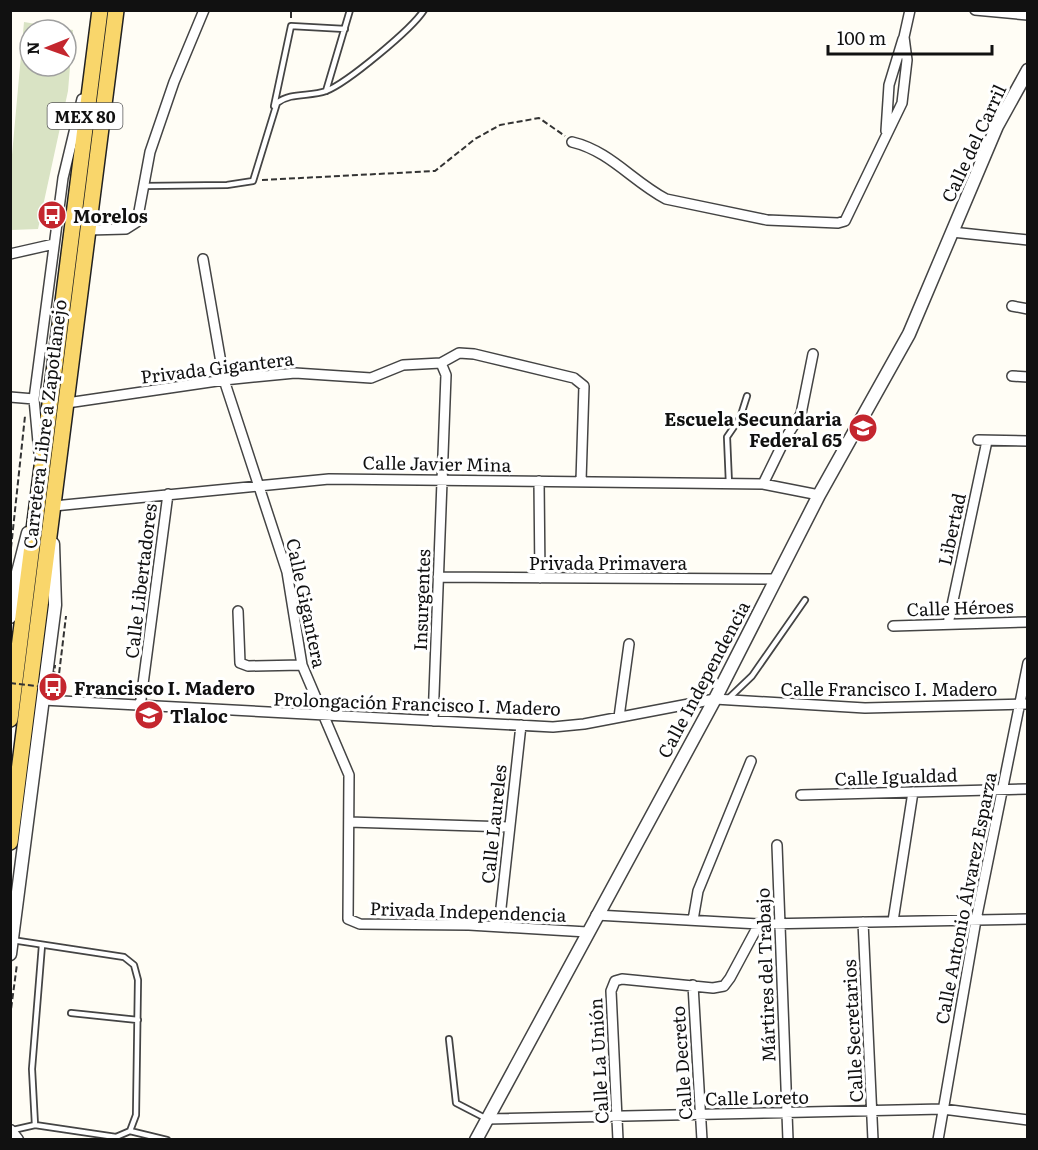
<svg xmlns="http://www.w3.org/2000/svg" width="1038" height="1150" font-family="Literata,serif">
<rect width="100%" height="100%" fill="#fffdf5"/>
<path fill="#d9e3c4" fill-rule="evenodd" d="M24,22L73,30L68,91L38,229L11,230V166ZM30,30H66V66H30Z"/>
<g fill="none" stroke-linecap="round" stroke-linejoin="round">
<g stroke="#444" stroke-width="8">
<path id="service" d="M326,91L350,10
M274,106L291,26L345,29
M144,186L227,185L253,181L277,103C291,92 310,97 326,91C347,83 412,29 424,10
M729,484L727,437L740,418L747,396
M729,698L752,676L805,600
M12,940L124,957L134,965L138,980L136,1115L130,1131L116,1137L35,1125L13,1130
M71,1013L138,1020
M449,1039L456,1103L487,1119
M35,1125L32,1069L42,945
M130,1131L167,1140"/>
</g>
<g stroke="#444" stroke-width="12">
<path id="minor" d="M975,10L1028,15
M886,131L889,85L903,39
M572,142C610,151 632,181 666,199L767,220L838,223L845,221L902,103L907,60L904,37L910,10
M88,230L126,229L137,222L150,152L174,82L204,10
M952,232L1028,240
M10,254L54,244
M203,259L224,380L287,572L302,665L349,775L348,919L360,924L469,925L587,932
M1012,306L1028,309
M441,363L459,353L474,354L574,378L584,386L581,481
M1012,376L1028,377
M10,397L34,399
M67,403L224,380L295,373L371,378L403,365L441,363
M978,440L1028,441
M39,453L34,399L63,178L82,99
M539,481L540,578
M763,484L785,439L801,414L813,354
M54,506L329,479L763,484L819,495
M438,577L777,579
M238,611L240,663L248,666L302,665
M948,624L987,441
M893,626L1028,622
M43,700L553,727L584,724L715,699L865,708L1028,704
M140,707L168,494
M619,717L629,644
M433,721L446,375L441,363
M801,795L1028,789
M349,822L508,827
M777,845L788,1140
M596,915L759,924L1028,919
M693,920L698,891L751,761
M893,921L913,792
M863,922L873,1140
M499,926L521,725
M693,985L702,1140
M487,1119L943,1109L1028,1120
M618,1140L611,991L615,981L622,979L713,988L724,986L730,978L759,924
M938,1140L976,920L1028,663"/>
</g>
<g stroke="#444" stroke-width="15">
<path id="tertiary" d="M10,617L15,584L28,533
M10,954L55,605L53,544
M10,1131L17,1140
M476,1140L715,699L819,495L909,334L997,126L1028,70"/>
</g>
<g stroke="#222" stroke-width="18">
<path id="primary" d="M10,719L100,10
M10,842L116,10"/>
</g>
<path stroke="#333" stroke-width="2" stroke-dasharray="6 3" stroke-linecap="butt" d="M291,18V10
M262,180L435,171L475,139L500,125L539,118L565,136
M11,548L25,416
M57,691L66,616
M10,1017L17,964"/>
<use href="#service" stroke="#fff" stroke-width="4.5"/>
<use href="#minor" stroke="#fff" stroke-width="9"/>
<use href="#tertiary" stroke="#fff" stroke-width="12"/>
<use href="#primary" stroke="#f9d66b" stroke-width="15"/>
<path stroke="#333" stroke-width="2" stroke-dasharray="6 3" stroke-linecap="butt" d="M10,683L53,688L55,665"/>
</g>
<defs>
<g id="bus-disc" transform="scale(1.5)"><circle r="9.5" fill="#c4262e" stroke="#fff"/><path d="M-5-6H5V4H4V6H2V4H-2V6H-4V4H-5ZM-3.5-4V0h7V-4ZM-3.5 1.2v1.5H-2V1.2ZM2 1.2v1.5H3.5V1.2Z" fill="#fff"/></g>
<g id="school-disc" transform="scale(1.5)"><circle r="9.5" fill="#c4262e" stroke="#fff"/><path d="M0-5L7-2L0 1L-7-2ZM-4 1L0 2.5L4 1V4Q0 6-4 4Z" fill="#fff"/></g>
</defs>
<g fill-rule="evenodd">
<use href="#bus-disc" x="52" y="215"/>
<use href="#school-disc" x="863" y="428"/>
<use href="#bus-disc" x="53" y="687"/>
<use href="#school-disc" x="149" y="715"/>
</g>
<g text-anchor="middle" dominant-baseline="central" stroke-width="6" stroke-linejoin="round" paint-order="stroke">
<rect fill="#fff" stroke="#585858" stroke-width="1.5" x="47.5" y="103" width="75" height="26" rx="4.5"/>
<g font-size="16" font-weight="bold" fill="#111">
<text x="85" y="116">MEX 80</text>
</g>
<g font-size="18" fill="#111" stroke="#fff">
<text transform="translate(973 143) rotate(-65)">Calle del Carril</text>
<text transform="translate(217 367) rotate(-7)">Privada Gigantera</text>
<text transform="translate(44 424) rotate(-83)">Carretera Libre a Zapotlanejo</text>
<text transform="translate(437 463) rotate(1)">Calle Javier Mina</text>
<text transform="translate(951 529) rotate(-78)">Libertad</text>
<text x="608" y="562">Privada Primavera</text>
<text transform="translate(140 581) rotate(-83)">Calle Libertadores</text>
<text transform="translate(421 600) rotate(-88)">Insurgentes</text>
<text transform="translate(307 603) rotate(78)">Calle Gigantera</text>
<text transform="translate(960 607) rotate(-2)">Calle Héroes</text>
<text transform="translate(703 679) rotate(-62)">Calle Independencia</text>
<text x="889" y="688">Calle Francisco I. Madero</text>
<text transform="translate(417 703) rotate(2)">Prolongación Francisco I. Madero</text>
<text transform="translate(896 776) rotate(-2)">Calle Igualdad</text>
<text transform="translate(493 824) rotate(-84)">Calle Laureles</text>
<text transform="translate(965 898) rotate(-79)">Calle Antonio Álvarez Esparza</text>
<text transform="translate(468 911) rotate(2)">Privada Independencia</text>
<text transform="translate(765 975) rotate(-92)">Mártires del Trabajo</text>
<text transform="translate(852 1031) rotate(-93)">Calle Secretarios</text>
<text transform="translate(598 1061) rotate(-93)">Calle La Unión</text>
<text transform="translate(681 1063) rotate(-94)">Calle Decreto</text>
<text transform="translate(757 1097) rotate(-1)">Calle Loreto</text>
</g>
<g font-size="18" font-weight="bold" fill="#111" stroke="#fff" text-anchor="start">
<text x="73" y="215">Morelos</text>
<text x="842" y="418" text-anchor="end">Escuela Secundaria<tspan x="842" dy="21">Federal 65</tspan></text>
<text x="74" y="687">Francisco I. Madero</text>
<text x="170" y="715">Tlaloc</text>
</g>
</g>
<rect width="1038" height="1150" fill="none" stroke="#111111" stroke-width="24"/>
<g transform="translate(48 48) rotate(269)"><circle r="28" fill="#ffffff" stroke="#a0a0a0" stroke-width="1.5"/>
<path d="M0-4.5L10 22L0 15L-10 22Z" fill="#c4262e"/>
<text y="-9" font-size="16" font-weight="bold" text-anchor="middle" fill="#111111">N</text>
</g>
<path d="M828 45v9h164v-9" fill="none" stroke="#111111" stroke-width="3"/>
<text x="837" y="45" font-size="18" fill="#111111" stroke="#ffffff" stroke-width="4.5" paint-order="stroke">100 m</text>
</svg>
